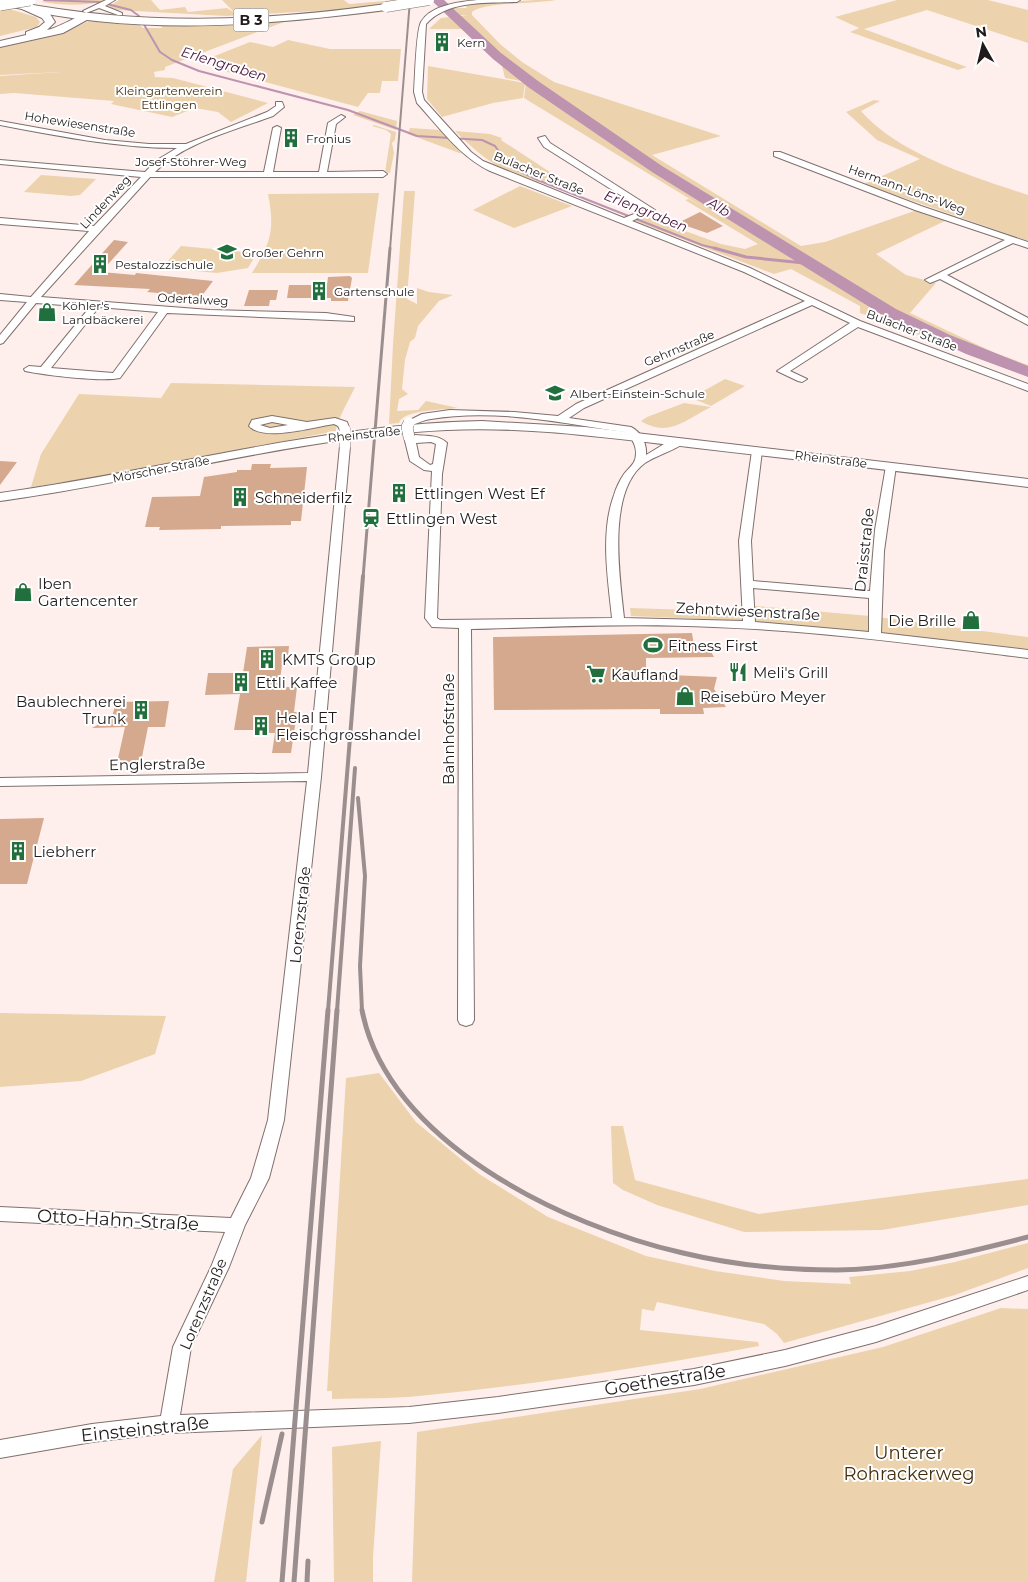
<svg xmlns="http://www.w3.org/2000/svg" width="1028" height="1582" font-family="Montserrat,sans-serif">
<rect width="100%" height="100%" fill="#feefed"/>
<path fill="#ecd3ad" d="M50,0H106C85,7 62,5 41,2Z
M119,0H151L160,10L185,7L188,12L227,8L235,13L222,0H344L349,4L397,0V3L351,9L226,16L117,10L108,7Z
M535,0H556C536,4 484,2 472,12V15L500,44L522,62L554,82L721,136L652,155L801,246L825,242L917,210L947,220L876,254L906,275L936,283L910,313L995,353L1028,365V376L860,313V306L791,269L774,274L635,221L644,216L721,244L745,249L758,244L685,200L689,199L708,210L524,98L526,82L505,78L500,58L465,25L469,29H429L441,18L468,15H460L453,8H467L465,5Z
M897,0H988L1028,10V43L927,10L864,29L967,67L958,70L850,32L859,28L835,17Z
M6,8L36,17L40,22L37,27L0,36V9Z
M393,8L392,11L284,22L165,67V70L154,72L155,77L173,78L268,103L231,122L218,112L195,108L172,117L111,104L114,101L14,93L0,94V76L61,72L0,75V47L67,31L91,20L136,22L143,28H163L157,23L227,22Z
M288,40L330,49H401L398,81H382L380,93H368L358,107L220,70L236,64L212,57L250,42L273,47Z
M428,66L525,83L523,98L493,103L442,117L427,99Z
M874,100L880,101L861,111C899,155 974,177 1028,195V241L864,184L920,159L877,140L846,112Z
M360,111L397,121L396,130L353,115Z
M374,125L396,132L395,140L392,143L394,153L390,173L385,172L391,134L386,130L372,126Z
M410,128L441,130L462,154L408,134Z
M455,131L490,134L502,138L501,140L579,191L575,192C566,189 556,183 547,181C543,180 539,183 536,182C504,176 477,153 455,131Z
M41,175L96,179L80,195L71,196L24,192Z
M520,186L572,206L514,228L473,210Z
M404,191H415L407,299L417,304V288L429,292L453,295L439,301L418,326L415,338L410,342L405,360L402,389L408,394L399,399L397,411L418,410L426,401L458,408C444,410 404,409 399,423L389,424L393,344Z
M379,193L368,273H252C271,242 275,230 268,194Z
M181,246L257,253L248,268L217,273L162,268Z
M725,379L745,386L711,406L691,398Z
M171,383L355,387C350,398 336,422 336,431L100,477L31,487L41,454L79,394L161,398Z
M684,403L711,407C685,420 668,438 641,421L647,417Z
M755,606L870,616L1028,637V649L748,621L631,616L630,608L754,612Z
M0,1013L166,1016L155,1054L81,1081L0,1087Z
M379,1073L416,1122L479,1174L548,1217L646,1256L715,1271L784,1281L851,1284L849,1277L910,1271L955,1262L1028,1243V1268L955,1295L784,1343L777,1334L764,1324L657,1302L654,1311L642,1309L640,1330L758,1342L759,1346C647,1367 533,1385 419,1396C390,1399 361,1398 332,1399V1391H327L346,1078Z
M611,1126H623L635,1180L759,1214L1028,1179V1205L882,1230L744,1232L657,1205L623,1190L613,1183Z
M1001,1308L1028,1309V1582H412L417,1432L700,1389L883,1347Z
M262,1435L246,1582H214L233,1469Z
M381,1441L373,1557V1582H334L332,1447Z"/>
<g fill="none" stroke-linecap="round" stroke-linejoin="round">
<path stroke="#bd93af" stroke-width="2" d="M44,0L99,2L131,10L139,16L160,52L172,60L199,71L348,110L417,136L482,140L495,146L509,166L540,181L702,245L718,249"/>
<path stroke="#bd93af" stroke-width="3" d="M714,248L746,257L814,264"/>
<path fill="#bd93af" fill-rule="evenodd" d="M431,0H444L501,53L538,81L662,166L896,309L950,335L1028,366V377L966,354L884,316L652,172L528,87L493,59Z"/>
</g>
<path fill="#d4a98e" d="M449,33V46H434V34Z
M700,212L723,226L707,233L678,223Z
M114,240L128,242L101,272L135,275L136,273L213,281L201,297L147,292L150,289L74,285Z
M350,276L352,278L348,301H331V298H287L289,285H327L328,277Z
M249,290H278L276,300H270L269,306H244Z
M0,461L17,462L0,485Z
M252,464H271L270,468L307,467L301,521H291V525L221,526V529L159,530L160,527H145L152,497L200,496L204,477L237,472V470H251Z
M391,485H407V501L391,502Z
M692,633L694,646H708L714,657L646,658V674L717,677L714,689L726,707L703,708L704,714H660V709L494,710L493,637Z
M289,646L287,665H282L279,687H297L294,712H297L291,753H272L275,733H262V730H234L240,694L205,695L208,673H243L247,647Z
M169,701L165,727H148L141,762L117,763L125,727L92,728L112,717L116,702Z
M44,818L27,884H0V819Z"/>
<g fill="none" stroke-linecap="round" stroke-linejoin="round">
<g stroke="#7f706d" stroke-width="2">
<path id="minor" d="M106,0H115L105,6L122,13V15H118L99,8L86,13L83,11Z
M477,0H520L517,2C488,3 447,0 426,24L422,92L424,100L471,152L483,161L624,218L644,210L544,147L538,138L545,136L550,143L655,210L632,221L750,268L860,321L1028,384V391L858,327L790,371L807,379L802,382L798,381L777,371L850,323L812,305L584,408L569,418L631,427C641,432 647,443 646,455L664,444L680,439L685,442C678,449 655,456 645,463C606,491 620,578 624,618L743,621L739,541L752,451L757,448L762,451L751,541L753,581L870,591L875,530L886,466L887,464H895L896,466L884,551L881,633L1028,650V658C923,645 820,631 714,627C633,623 552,627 471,629L474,1020L472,1024L466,1026L460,1024L458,1020L459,628L432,627L425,618L432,471L424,470L410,461L404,437L409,434C421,437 437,433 447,443L442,474L437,618L440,620L612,618C608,579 600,533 614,495C616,488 620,480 624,474C627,470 632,466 634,462C639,452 634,437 624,432C562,423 494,408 431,419C423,420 416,424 409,426L404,423L422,414L450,410L514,412L558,416L576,404L805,301L744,272L490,171C460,157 439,127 417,103L414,92C415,79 416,31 421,22C431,5 459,2 477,0ZM431,442L436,444L433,464L430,465L419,457L416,443ZM753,588L869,598V632L755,622Z
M276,102H282L284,107L273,116C235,130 183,143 155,172H264L273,128L277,126L281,128L273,172H319L328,123L341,115L345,117L336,124L327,172L383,171L387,174L383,177H150L41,297L210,310L326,313L354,317V321L167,313L120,378C101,382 44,375 25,371L24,369L29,366L41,367L90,307L36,303L3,343L0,344V335L27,302L0,300V294L31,297L89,231L0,224V218L94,226L141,177L0,164V160L145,172L157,160L177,148C117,148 59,136 0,125V121L105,140L149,144H186L267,112L276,106ZM99,307L158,312L113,373L51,368Z
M774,152H780L921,206L1028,242V248L1013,243L947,275L1028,318V325L940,279L930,283L925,280L1005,240L915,210L774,156Z
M272,416L307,422L335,418L347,422L350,430L349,432H341L338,426L334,424C314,427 264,442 249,426L252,420ZM272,422L288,425L270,428L260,425Z
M345,443L350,446L321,777L284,1120L269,1178L245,1225L229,1267L191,1347L180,1415L409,1407L498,1397L694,1369L785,1350L876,1326L1028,1276V1290L876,1342L785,1366L694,1385L498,1413L409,1423L169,1433L92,1442L0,1458V1440L92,1424L161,1416L173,1347L211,1267L225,1232L0,1221V1207L231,1218L251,1178L268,1120L307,781L0,786V778L308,773L340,446Z"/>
</g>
<g stroke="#7f706d" stroke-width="2">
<path id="major" d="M16,2C143,26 258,22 386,4L390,7L386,10C263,26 135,36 13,7L12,5Z
M482,421L585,427L1028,479V487C918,473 807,461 697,448C614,439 531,426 447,430C296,437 149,481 0,501V493C161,471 319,424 482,421Z"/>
</g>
<g stroke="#7f706d" stroke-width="2">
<path id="highway" d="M26,4L50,14L55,22L47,30C60,28 81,12 93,14L94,16L63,33L0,47V41L26,35V32L39,27L45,22L42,18L22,9L21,7Z"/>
</g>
<use href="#minor" fill="#fff" fill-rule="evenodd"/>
<use href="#major" fill="#fff" fill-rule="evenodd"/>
<use href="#highway" fill="#fff" fill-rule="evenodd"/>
<path stroke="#9a8f8e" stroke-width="2" d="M390,249L410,0"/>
<path stroke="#9a8f8e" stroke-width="3" d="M363,578L390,248"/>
<path stroke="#9a8f8e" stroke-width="4" d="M358,798L365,876L360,966L362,1011
M328,1011L363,576
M337,1011L355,768"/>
<path stroke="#9a8f8e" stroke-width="5" d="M362,1010C387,1142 564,1226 683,1253C733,1265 786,1270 837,1270C902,1269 966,1253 1028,1237
M262,1522L282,1434
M282,1582L328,1010
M294,1582L337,1010
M307,1582L308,1561"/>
<g stroke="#7f706d" stroke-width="12" stroke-linecap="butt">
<path id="minor-bridge" d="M409,423L407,427L409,437
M345,430V446"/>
</g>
<g stroke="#7f706d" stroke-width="11" stroke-linecap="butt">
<path id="major-bridge" d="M386,7L429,0"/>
</g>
<g stroke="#7f706d" stroke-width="12" stroke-linecap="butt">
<path id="highway-bridge" d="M0,5L30,0"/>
</g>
<use href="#minor-bridge" stroke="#fff" stroke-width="11"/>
<use href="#major-bridge" stroke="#fff" stroke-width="10"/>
<use href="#highway-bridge" stroke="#fff" stroke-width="11"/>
</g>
<defs>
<g id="building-bare" transform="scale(1.5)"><path d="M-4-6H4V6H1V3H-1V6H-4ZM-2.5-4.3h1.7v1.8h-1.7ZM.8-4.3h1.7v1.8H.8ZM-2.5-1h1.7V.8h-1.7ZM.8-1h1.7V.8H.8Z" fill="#226f3e" stroke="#fff" stroke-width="2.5" paint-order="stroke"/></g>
<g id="school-bare" transform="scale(1.5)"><path d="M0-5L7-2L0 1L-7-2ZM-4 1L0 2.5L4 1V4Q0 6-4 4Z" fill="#226f3e" stroke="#fff" stroke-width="2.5" paint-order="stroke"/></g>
<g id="shop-bare" transform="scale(1.5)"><path d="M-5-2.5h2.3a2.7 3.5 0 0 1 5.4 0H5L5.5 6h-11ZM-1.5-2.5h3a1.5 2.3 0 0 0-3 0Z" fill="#226f3e" stroke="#fff" stroke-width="2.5" paint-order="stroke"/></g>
<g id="station-bare" transform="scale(1.5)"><path d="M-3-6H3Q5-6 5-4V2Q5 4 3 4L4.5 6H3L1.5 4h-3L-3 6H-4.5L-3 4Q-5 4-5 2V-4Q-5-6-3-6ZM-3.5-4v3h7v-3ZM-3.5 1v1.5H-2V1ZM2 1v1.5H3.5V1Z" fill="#226f3e" stroke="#fff" stroke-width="2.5" paint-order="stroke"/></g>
<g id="stadium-bare" transform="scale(1.5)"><path d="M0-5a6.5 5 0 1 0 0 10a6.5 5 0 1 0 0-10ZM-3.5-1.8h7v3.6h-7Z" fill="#226f3e" stroke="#fff" stroke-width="2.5" paint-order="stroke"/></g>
<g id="restaurant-bare" transform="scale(1.5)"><path d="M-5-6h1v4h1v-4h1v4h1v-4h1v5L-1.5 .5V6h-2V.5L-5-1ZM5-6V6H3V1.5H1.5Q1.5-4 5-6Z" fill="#226f3e" stroke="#fff" stroke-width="2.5" paint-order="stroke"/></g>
<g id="supermarket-bare" transform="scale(1.5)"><path d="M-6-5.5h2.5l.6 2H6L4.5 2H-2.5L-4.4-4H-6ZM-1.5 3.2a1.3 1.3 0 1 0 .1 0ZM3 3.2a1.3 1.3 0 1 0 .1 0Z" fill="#226f3e" stroke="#fff" stroke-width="2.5" paint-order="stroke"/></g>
</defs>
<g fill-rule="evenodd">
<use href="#building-bare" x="442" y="42"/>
<use href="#building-bare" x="291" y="138"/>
<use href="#school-bare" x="227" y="252"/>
<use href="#building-bare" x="100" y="264"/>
<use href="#building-bare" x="319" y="291"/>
<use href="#shop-bare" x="47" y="312"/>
<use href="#school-bare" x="555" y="393"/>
<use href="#building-bare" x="399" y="493"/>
<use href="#building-bare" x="240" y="497"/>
<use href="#station-bare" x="371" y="518"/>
<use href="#shop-bare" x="23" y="592"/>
<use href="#shop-bare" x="971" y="620"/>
<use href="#stadium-bare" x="653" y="645"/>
<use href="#building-bare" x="267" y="659"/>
<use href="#restaurant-bare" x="738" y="672"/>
<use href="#supermarket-bare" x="596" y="674"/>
<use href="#building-bare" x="241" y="682"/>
<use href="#shop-bare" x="685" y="696"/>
<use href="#building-bare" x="141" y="710"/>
<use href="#building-bare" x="261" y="726"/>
<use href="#building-bare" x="18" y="851"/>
</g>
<g text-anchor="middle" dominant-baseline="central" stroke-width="4" stroke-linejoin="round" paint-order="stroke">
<g font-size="12" fill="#221b1b" stroke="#fff" text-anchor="start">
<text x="457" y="42">Kern</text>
<text x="306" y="138">Fronius</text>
<text x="242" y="252">Großer Gehrn</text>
<text x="115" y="264">Pestalozzischule</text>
<text x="334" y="291">Gartenschule</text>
<text x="62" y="305">Köhler's<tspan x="62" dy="14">Landbäckerei</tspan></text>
<text x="570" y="393">Albert-Einstein-Schule</text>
</g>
<g font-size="12" fill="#432f0e" stroke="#fff">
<text x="169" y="90">Kleingartenverein<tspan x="169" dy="14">Ettlingen</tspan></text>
</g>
<g font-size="12" fill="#221b1b" stroke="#fff">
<text transform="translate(80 124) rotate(9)">Hohewiesenstraße</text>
<text x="191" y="161">Josef-Stöhrer-Weg</text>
<text transform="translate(539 173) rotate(22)">Bulacher Straße</text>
<text transform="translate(907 189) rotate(20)">Hermann-Löns-Weg</text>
<text transform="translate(105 202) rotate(-47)">Lindenweg</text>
<text transform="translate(193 299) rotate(3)">Odertalweg</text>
<text transform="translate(912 330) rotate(21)">Bulacher Straße</text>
<text transform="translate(679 348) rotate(-23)">Gehrnstraße</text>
<text transform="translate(364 434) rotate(-6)">Rheinstraße</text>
<text transform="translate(831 459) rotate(7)">Rheinstraße</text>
<text transform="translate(161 469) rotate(-11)">Mörscher Straße</text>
</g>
<rect fill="#fff" stroke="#645f5f" stroke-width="1" x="233.5" y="8.5" width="35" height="23" rx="4"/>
<g font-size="14" font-weight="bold" fill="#221b1b">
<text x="251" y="20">B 3</text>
</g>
<g font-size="14" font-style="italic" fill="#49163c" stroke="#fff">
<text transform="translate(224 64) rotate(17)">Erlengraben</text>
<text transform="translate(719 207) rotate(31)">Alb</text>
<text transform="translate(646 211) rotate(22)">Erlengraben</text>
</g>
<g font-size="15" fill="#221b1b" stroke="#fff" text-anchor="start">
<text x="414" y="493">Ettlingen West Ef</text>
<text x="255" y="497">Schneiderfilz</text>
<text x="386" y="518">Ettlingen West</text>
<text x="38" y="583">Iben<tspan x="38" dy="17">Gartencenter</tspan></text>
<text x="956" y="620" text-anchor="end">Die Brille</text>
<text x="668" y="645">Fitness First</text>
<text x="282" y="659">KMTS Group</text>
<text x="753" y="672">Meli's Grill</text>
<text x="611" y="674">Kaufland</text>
<text x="256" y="682">Ettli Kaffee</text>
<text x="700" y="696">Reisebüro Meyer</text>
<text x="126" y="701" text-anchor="end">Baublechnerei<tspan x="126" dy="17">Trunk</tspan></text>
<text x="276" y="717">Helal ET<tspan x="276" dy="17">Fleischgrosshandel</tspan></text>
<text x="33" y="851">Liebherr</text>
</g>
<g font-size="15" fill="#221b1b" stroke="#fff">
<text transform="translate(864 550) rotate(-84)">Draisstraße</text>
<text transform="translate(748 611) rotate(3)">Zehntwiesenstraße</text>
<text transform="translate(448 729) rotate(-90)">Bahnhofstraße</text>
<text transform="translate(157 764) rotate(-1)">Englerstraße</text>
<text transform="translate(300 915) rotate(-84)">Lorenzstraße</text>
<text transform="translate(203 1304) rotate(-67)">Lorenzstraße</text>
</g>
<g font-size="18" fill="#221b1b" stroke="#fff">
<text transform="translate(118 1220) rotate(3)">Otto-Hahn-Straße</text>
<text transform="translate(665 1380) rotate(-9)">Goethestraße</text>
<text transform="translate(145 1429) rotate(-6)">Einsteinstraße</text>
</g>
<g font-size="18" fill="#432f0e" stroke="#fff">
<text x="909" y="1453">Unterer<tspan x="909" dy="21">Rohrackerweg</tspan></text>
</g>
</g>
<g transform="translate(983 45) rotate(352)" stroke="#ffffff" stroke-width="4" paint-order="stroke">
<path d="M0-4L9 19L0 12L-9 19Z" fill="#221b1b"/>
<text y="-8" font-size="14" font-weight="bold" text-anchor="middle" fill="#221b1b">N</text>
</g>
</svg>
